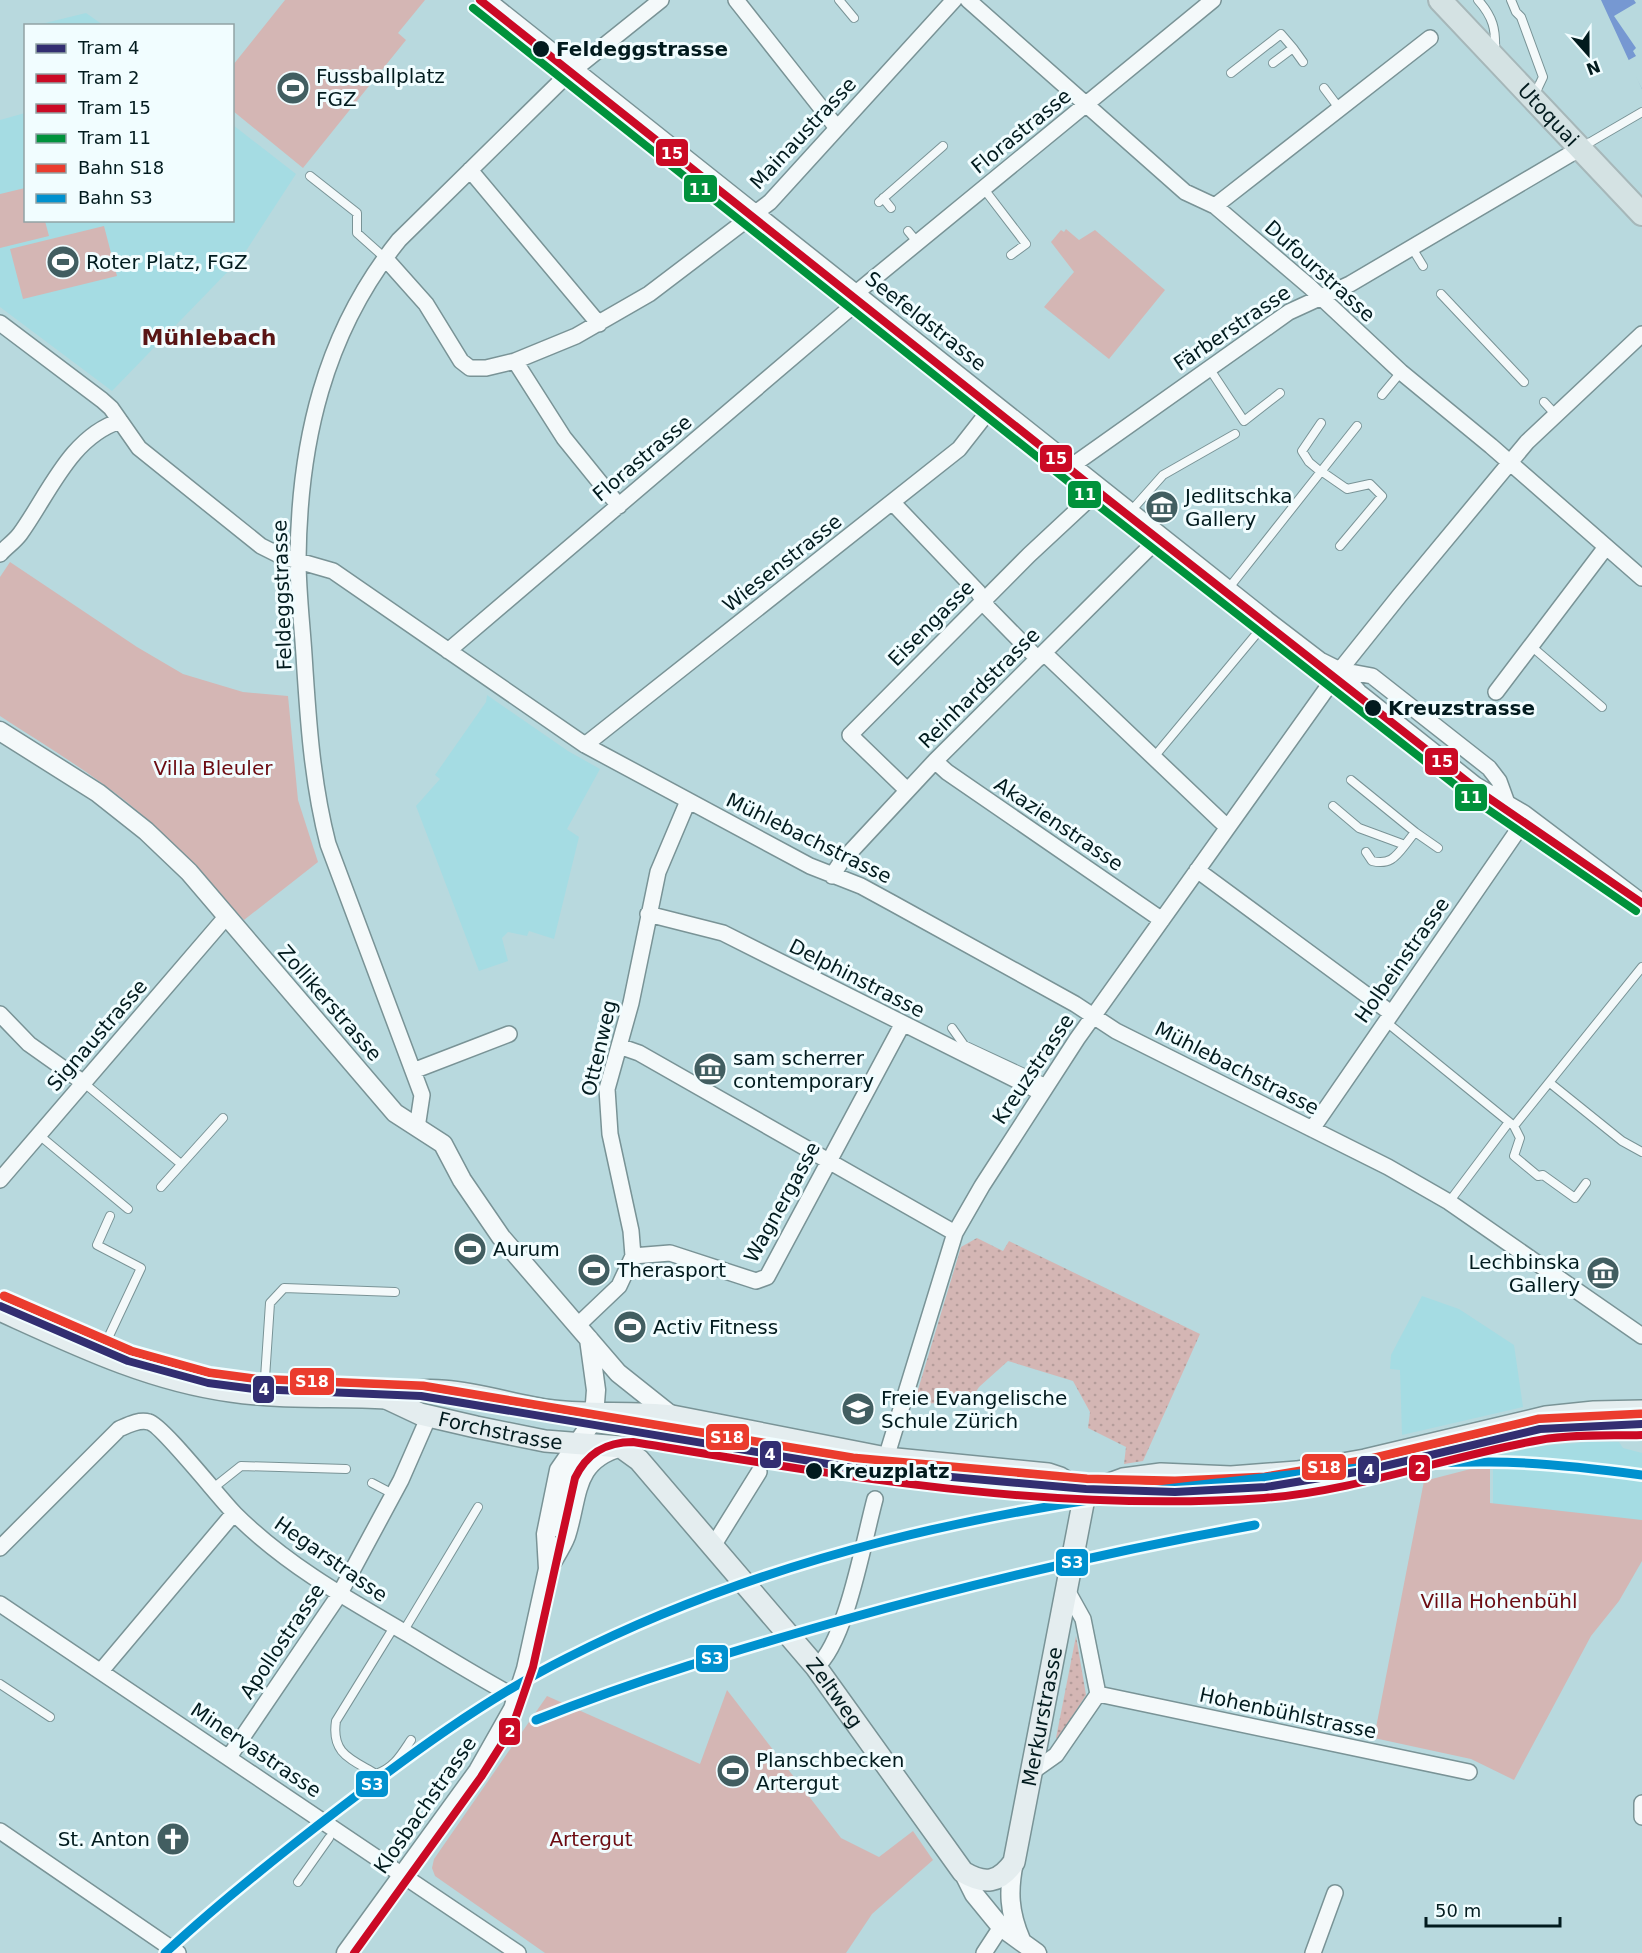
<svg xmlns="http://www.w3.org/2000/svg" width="1642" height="1953" font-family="'DejaVu Sans',sans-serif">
<defs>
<pattern id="garden-dots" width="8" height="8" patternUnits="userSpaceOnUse" patternTransform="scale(1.5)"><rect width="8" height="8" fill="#d4b6b4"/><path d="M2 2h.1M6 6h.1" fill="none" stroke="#b49c9a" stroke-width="1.8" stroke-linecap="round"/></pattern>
</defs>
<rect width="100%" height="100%" fill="#b8d9de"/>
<path fill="#a5dce3" d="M86,13L103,25H37Z
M25,113L26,220H232L233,125L296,174L242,257L112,391L0,307V120Z
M487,695L568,751L600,769L567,829L579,837L554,939L529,931L527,936L508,932L502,938L508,961L479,971L416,806L440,779L435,775L486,702Z
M1422,1296L1459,1309L1514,1345L1523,1407L1402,1435L1400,1370L1390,1369L1391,1355Z
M1589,1442H1619L1623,1448L1642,1453V1535L1493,1526V1457L1535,1447Z"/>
<path fill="#d4b6b4" d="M285,0H425L398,33L406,40L303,168L233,111V65Z
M25,188L26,220L45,221L49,236L0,248V194Z
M104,226L117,276L23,299L10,249Z
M1066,229L1079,240L1095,230L1165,290L1109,359L1044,307L1074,272L1051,242L1061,230L1064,232Z
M10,562L137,647L183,674L243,692L288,696L298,800L318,862L244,920C207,880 171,838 128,803C88,771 43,744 0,716V577Z
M1490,1464V1503L1642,1520V1561L1619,1601L1591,1636L1514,1780L1471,1759L1374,1738L1424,1481Z
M727,1690L841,1838L879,1857L913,1831L933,1860L872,1914L846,1953H545L435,1876L432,1868L434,1859L547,1696L700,1764Z"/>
<path fill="url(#garden-dots)" d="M977,1238L1003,1251L1009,1241L1200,1334L1143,1461L1124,1464L1126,1447L1088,1428L1090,1412L1073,1381L1008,1361L979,1387L968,1404L914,1403L961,1247Z
M1076,1636L1086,1695L1058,1739L1056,1738Z"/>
<path fill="#7698d2" d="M1601,0H1642V89Z
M717 1772a16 16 0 1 1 32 0a16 16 0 1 1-32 0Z"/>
<path fill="#b8d9de" d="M1634,0H1642V89L1627,61L1636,56L1633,51L1636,48L1614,16L1636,3Z"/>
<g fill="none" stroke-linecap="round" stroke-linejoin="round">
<g stroke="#799396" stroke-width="10">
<path id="service" d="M839,0L854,18
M1478,0C1493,17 1496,29 1495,51
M1511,0L1516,12L1521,17L1543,77L1534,96
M1293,48L1303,62
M1231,73L1281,34L1293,48L1273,63
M1324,88L1339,108
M1582,147L1642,112
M310,176L357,213V233L385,258
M984,189L1026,244L1011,255
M883,198L891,208
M879,202L943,146
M908,231L918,243
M1412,248L1423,266
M1441,294L1524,382
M1209,368L1244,421L1280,393
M1382,395L1401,372
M1544,402L1556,415
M1321,471L1347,489L1370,484L1382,496L1340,546
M1321,472L1309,462L1302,451L1321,423
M1131,511L1163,475L1235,434
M1228,589L1357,426
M1531,646L1602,707
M1154,757L1268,620
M1351,780L1415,832
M1333,806L1359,828L1405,845L1415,832L1438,848
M1366,852L1372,861C1389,865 1395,858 1405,845
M1385,1021L1514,1126L1642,967
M952,1028L964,1045L1048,1084
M84,1083L181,1164
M1550,1083L1622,1141L1642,1152
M1514,1126L1520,1138L1514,1156L1538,1176L1543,1175L1575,1198L1586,1183
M39,1135L128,1209
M161,1187L223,1118
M1449,1202L1509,1122
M101,1353L141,1268L97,1245L110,1216
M264,1393L270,1303L284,1288L395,1292
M587,1427L646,1435L849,1471L1068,1491
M372,1483L393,1494
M212,1489L241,1466L346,1469
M1101,1494L1181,1496L1267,1491L1347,1478L1541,1433L1642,1428
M556,1532C562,1503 564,1467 590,1448
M394,1627L336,1721C331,1754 351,1759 376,1774C394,1768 401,1755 411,1740
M403,1632L478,1507
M0,1684L50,1717
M298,1882L329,1838"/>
</g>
<g stroke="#799396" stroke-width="18">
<path id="minor" d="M488,0L1268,620L1320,660L1340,670L1372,676L1489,768L1499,781L1507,803
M736,0L837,128
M968,0L1185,192L1215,206L1310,287L1401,372L1491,446L1642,578
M470,170L599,324
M1215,206L1430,38
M385,258L426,304L461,361L470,368H486L515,361L576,336L649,294L770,202L954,0
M856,293L1213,0
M0,323L102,400L111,408L139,448L261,546L281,556L333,571L585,745L810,866L861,886L894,904L1075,1004L1116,1031L1388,1167L1449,1202L1642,1336
M515,361L564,438L619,506
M1073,465L1289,312L1350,284L1579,149
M892,502L978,592L988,608L1038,659
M0,554C6,547 14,542 20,534C49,494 70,437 120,421
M448,651L862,298
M1044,653L1227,827
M1340,670L1359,692L1476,785L1524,813L1642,902
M1496,692L1606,547
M585,745L959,449L995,403
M935,761L947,772L1162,920
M907,790L850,735L1029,555L1101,488
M1197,870L1391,1013
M832,876L841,862L935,761L1161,536
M648,914L723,933L1042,1093
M0,1014L29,1044L84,1083
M619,1046L639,1053L955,1233
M413,1071L509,1034
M417,1128L422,1095L328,844C312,782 308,719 304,655C302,624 298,591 298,560C299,443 324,333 399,240L565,77L661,0
M1312,1129L1527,817
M0,1180L226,917
M633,1256L670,1253L756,1281L767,1277L902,1025
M578,1325L619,1286L633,1256L631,1231L610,1134L607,1089L631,1003L658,872L688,801
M886,1458L955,1233L982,1186L1077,1039L1340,670L1400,595L1527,442L1642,334
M713,1546L759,1472
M0,1548L119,1429C128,1425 139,1419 149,1422C162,1425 220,1499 235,1514C286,1565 349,1600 411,1636C446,1657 481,1679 517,1698
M0,1604L518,1953
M816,1667C846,1643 864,1539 875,1499
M101,1671L234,1513
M1098,1694L1469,1772
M229,1757L339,1595L401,1480L429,1416
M1032,1772L1056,1755L1098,1694L1083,1619L1068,1592
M1642,1803V1817
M0,1831L178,1953
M984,1953L1001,1927
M1313,1953L1335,1893"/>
</g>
<g stroke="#799396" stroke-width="21">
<path id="tertiary" d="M0,731L98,793L146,831L189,872L395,1113L443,1144L462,1180L501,1237L618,1373L672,1416
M548,1569C554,1558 562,1547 566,1536C579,1496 572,1461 621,1447
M1014,1862C1008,1891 1009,1912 1021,1940
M963,1872L974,1894L1001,1927L1037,1953
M346,1953L478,1771L513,1709L526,1669L548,1569L546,1534L559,1470L588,1428L595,1403L596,1390L589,1339"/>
</g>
<g stroke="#799396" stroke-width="24">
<g id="secondary">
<path d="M0,1310C75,1344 149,1380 231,1391C283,1399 335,1395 386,1398C439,1378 499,1404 553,1411C593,1416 632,1411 672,1416L886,1458L1048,1474L1060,1478L1085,1493"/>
<path id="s1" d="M386,1398L420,1414L476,1427L545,1441L621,1447L639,1460L816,1667L963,1872C985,1885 999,1883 1014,1862L1085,1493"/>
<path d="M1085,1493L1123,1479L1161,1474L1231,1477L1297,1472L1365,1460L1546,1417L1594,1412L1642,1411"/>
</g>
</g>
<g stroke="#a6b7b9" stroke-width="26">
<g id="primary">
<path id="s2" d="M1440,0L1642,214"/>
</g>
</g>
<use href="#service" stroke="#f4f9fa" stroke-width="8"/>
<use href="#minor" stroke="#f4f9fa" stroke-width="15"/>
<use href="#tertiary" stroke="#f4f9fa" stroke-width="18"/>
<use href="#secondary" stroke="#e4edef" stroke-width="21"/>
<use href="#primary" stroke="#d4e2e3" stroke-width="22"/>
<g stroke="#f1fdff" stroke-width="14">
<path id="rail-1" d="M4,1296L131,1351L210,1373L255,1379L423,1386L853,1458L1087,1479L1175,1481L1265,1477L1366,1460L1539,1419L1641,1414"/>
</g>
<g stroke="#f1fdff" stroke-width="14">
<path id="rail-2" d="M536,1720C636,1680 739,1649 843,1620C979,1582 1116,1550 1255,1525
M165,1953C220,1902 279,1855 339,1809C411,1754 485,1699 567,1658C770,1555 992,1508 1217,1483C1307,1473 1398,1461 1490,1462C1541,1462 1591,1468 1642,1475"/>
</g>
<use href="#rail-1" stroke="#eb3c2e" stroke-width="9"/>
<use href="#rail-2" stroke="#0091cf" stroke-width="9"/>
<g stroke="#f1fdff" stroke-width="12">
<path id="tram-1" d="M0,1306L128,1361L208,1383L254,1389L421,1396L852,1468L1086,1489L1175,1492L1266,1487L1368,1470L1540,1429L1642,1424"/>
</g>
<g stroke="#f1fdff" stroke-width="12">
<path id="tram-2" d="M354,1953L481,1777L512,1728L533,1667L575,1478C587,1453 606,1442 633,1442C842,1476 1052,1513 1264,1498C1358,1491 1447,1456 1540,1440C1573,1434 1609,1436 1642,1435"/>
</g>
<g stroke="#f1fdff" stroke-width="12">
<path id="tram-3" d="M480,0L1106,498L1483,794L1642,903"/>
</g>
<g stroke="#f1fdff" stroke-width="12">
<path id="tram-4" d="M473,8L1099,506L1477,802L1636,911"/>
</g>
<use href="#tram-1" stroke="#322e71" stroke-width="8"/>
<use href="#tram-2" stroke="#cb0a25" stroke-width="8"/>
<use href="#tram-3" stroke="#cb0a25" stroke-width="8"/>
<use href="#tram-4" stroke="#00923c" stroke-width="8"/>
</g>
<defs>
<g id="stadium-disc" transform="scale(1.725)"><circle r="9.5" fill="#425e61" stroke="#f1fdff"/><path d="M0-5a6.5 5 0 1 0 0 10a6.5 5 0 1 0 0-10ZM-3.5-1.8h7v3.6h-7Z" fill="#fff"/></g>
<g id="museum-disc" transform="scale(1.725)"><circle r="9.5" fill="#425e61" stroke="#f1fdff"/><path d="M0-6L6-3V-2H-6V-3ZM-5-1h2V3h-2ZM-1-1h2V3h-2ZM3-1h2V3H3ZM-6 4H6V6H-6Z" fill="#fff"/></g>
<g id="school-disc" transform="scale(1.725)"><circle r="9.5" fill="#425e61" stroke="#f1fdff"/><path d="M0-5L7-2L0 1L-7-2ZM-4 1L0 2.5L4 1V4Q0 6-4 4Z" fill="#fff"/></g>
<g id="church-disc" transform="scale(1.725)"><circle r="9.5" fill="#425e61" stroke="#f1fdff"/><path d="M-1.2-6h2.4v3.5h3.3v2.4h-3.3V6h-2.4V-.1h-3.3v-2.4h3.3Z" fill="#fff"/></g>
</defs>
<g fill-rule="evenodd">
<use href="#stadium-disc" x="293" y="88"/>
<use href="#stadium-disc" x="63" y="262"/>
<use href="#museum-disc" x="1162" y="507"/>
<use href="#museum-disc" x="710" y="1069"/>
<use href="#stadium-disc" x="470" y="1249"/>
<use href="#stadium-disc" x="594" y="1270"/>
<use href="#museum-disc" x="1603" y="1273"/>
<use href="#stadium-disc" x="630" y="1327"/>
<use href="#school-disc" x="858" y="1409"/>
<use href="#stadium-disc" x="733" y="1771"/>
<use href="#church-disc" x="173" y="1839"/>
</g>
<g fill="#021b1e" stroke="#f1fdff" stroke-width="2">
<circle cx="541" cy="49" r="9"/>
<circle cx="1373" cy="708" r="9"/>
<circle cx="814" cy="1471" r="9"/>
</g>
<g text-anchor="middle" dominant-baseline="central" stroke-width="6" stroke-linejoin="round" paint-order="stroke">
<g font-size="20" font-weight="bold" fill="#021b1e" stroke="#f1fdff" text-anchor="start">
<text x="556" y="49">Feldeggstrasse</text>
<text x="1388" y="708">Kreuzstrasse</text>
<text x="829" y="1471">Kreuzplatz</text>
</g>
<g font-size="20" fill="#021b1e" stroke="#f1fdff" text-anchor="start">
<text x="316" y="76">Fussballplatz<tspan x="316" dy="23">FGZ</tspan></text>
<text x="86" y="262">Roter Platz, FGZ</text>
<text x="1185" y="496">Jedlitschka<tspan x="1185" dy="23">Gallery</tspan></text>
<text x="733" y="1058">sam scherrer<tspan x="733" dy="23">contemporary</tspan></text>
<text x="493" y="1249">Aurum</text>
<text x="1580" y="1262" text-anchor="end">Lechbinska<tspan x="1580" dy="23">Gallery</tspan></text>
<text x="617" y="1270">Therasport</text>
<text x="653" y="1327">Activ Fitness</text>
<text x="881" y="1398">Freie Evangelische<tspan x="881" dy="23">Schule Zürich</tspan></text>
<text x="756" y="1760">Planschbecken<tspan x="756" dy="23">Artergut</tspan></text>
<text x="150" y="1839" text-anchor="end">St. Anton</text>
</g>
<g font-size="20" fill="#021b1e" stroke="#f1fdff">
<text stroke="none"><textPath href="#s2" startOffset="158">Utoquai</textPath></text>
<text transform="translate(1021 131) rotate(-39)">Florastrasse</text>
<text transform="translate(803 133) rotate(-47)">Mainaustrasse</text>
<text transform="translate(1320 271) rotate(42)">Dufourstrasse</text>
<text transform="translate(926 321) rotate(38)">Seefeldstrasse</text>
<text transform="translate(1232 328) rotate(-34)">Färberstrasse</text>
<text transform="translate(642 458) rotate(-40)">Florastrasse</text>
<text transform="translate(782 563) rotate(-38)">Wiesenstrasse</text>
<text transform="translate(282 595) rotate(-92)">Feldeggstrasse</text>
<text transform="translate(931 623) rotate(-45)">Eisengasse</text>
<text transform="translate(979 688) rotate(-45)">Reinhardstrasse</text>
<text transform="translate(1059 824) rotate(34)">Akazienstrasse</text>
<text transform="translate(809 838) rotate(26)">Mühlebachstrasse</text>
<text transform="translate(1402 960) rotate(-55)">Holbeinstrasse</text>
<text transform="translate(857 978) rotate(27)">Delphinstrasse</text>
<text transform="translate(330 1003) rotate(49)">Zollikerstrasse</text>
<text transform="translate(97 1035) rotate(-49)">Signaustrasse</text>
<text transform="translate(599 1048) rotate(-77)">Ottenweg</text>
<text transform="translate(1237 1068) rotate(27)">Mühlebachstrasse</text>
<text transform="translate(1033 1069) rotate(-56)">Kreuzstrasse</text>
<text transform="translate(782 1202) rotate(-61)">Wagnergasse</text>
<text stroke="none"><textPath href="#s1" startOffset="120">Forchstrasse</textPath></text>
<text transform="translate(331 1559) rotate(35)">Hegarstrasse</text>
<text transform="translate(282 1641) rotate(-56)">Apollostrasse</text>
<text stroke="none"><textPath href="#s1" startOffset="568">Zeltweg</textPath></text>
<text transform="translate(1288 1713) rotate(12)">Hohenbühlstrasse</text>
<text stroke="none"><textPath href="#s1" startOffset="996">Merkurstrasse</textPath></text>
<text transform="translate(256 1750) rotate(34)">Minervastrasse</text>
<text transform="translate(425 1805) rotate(-55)">Klosbachstrasse</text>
</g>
<g font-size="20" fill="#6c0b11" stroke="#f1fdff">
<text x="213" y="768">Villa Bleuler</text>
<text x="1499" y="1601">Villa Hohenbühl</text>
<text x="591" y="1839">Artergut</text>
</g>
<g font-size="22" font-weight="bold" fill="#5a1515" stroke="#f1fdff">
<text x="209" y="337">Mühlebach</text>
</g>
</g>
<g stroke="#f1fdff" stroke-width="2">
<rect x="655" y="138" width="34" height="29" rx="6" fill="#cb0a25"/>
<rect x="683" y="174" width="35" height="29" rx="6" fill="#00923c"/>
<rect x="1039" y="444" width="34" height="29" rx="6" fill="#cb0a25"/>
<rect x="1067" y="480" width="35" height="29" rx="6" fill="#00923c"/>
<rect x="1424" y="747" width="35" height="29" rx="6" fill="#cb0a25"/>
<rect x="1454" y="783" width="34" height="29" rx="6" fill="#00923c"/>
<rect x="289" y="1367" width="46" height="29" rx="6" fill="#eb3c2e"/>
<rect x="252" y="1375" width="23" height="29" rx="6" fill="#322e71"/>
<rect x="705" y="1423" width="45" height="28" rx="6" fill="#eb3c2e"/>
<rect x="759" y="1440" width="23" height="29" rx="6" fill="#322e71"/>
<rect x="1301" y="1453" width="46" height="28" rx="6" fill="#eb3c2e"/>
<rect x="1408" y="1454" width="23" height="28" rx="6" fill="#cb0a25"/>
<rect x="1357" y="1455" width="23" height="29" rx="6" fill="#322e71"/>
<rect x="1055" y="1548" width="34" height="29" rx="6" fill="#0091cf"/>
<rect x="695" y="1644" width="34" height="29" rx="6" fill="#0091cf"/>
<rect x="498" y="1717" width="23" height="29" rx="6" fill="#cb0a25"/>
<rect x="355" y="1770" width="34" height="28" rx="6" fill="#0091cf"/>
</g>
<g font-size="16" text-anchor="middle" font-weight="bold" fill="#fff">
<text x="672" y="159">15</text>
<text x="700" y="195">11</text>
<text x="1056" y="464">15</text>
<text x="1085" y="500">11</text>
<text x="1442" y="767">15</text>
<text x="1471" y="803">11</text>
<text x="312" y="1387">S18</text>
<text x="264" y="1395">4</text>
<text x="727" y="1443">S18</text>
<text x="770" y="1460">4</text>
<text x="1324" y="1473">S18</text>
<text x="1420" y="1474">2</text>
<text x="1369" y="1476">4</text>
<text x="1072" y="1568">S3</text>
<text x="712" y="1664">S3</text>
<text x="510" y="1737">2</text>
<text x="372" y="1790">S3</text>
</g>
<rect x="24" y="24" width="210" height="198" fill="#f1fdff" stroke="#91a3a5" stroke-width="1.5"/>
<rect x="36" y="44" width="30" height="9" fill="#322e71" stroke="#91a3a5" stroke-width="1.5"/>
<text x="78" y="54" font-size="18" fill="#021b1e">Tram 4</text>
<rect x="36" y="74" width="30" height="9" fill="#cb0a25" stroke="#91a3a5" stroke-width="1.5"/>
<text x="78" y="84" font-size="18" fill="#021b1e">Tram 2</text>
<rect x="36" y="104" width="30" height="9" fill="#cb0a25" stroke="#91a3a5" stroke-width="1.5"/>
<text x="78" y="114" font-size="18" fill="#021b1e">Tram 15</text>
<rect x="36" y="134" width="30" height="9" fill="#00923c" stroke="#91a3a5" stroke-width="1.5"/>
<text x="78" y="144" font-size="18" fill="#021b1e">Tram 11</text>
<rect x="36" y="164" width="30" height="9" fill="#eb3c2e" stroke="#91a3a5" stroke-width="1.5"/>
<text x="78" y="174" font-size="18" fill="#021b1e">Bahn S18</text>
<rect x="36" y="194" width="30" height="9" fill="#0091cf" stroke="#91a3a5" stroke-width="1.5"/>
<text x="78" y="204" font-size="18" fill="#021b1e">Bahn S3</text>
<g transform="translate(1588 54) rotate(159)" stroke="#f1fdff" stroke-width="4.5" paint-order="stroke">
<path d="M0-4.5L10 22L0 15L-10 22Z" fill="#021b1e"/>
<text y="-9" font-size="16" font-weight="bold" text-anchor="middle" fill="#021b1e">N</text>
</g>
<path d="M1426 1917v9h134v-9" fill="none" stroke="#021b1e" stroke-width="3"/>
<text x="1435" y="1917" font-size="18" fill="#021b1e" stroke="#f1fdff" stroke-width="4.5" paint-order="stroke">50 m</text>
</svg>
